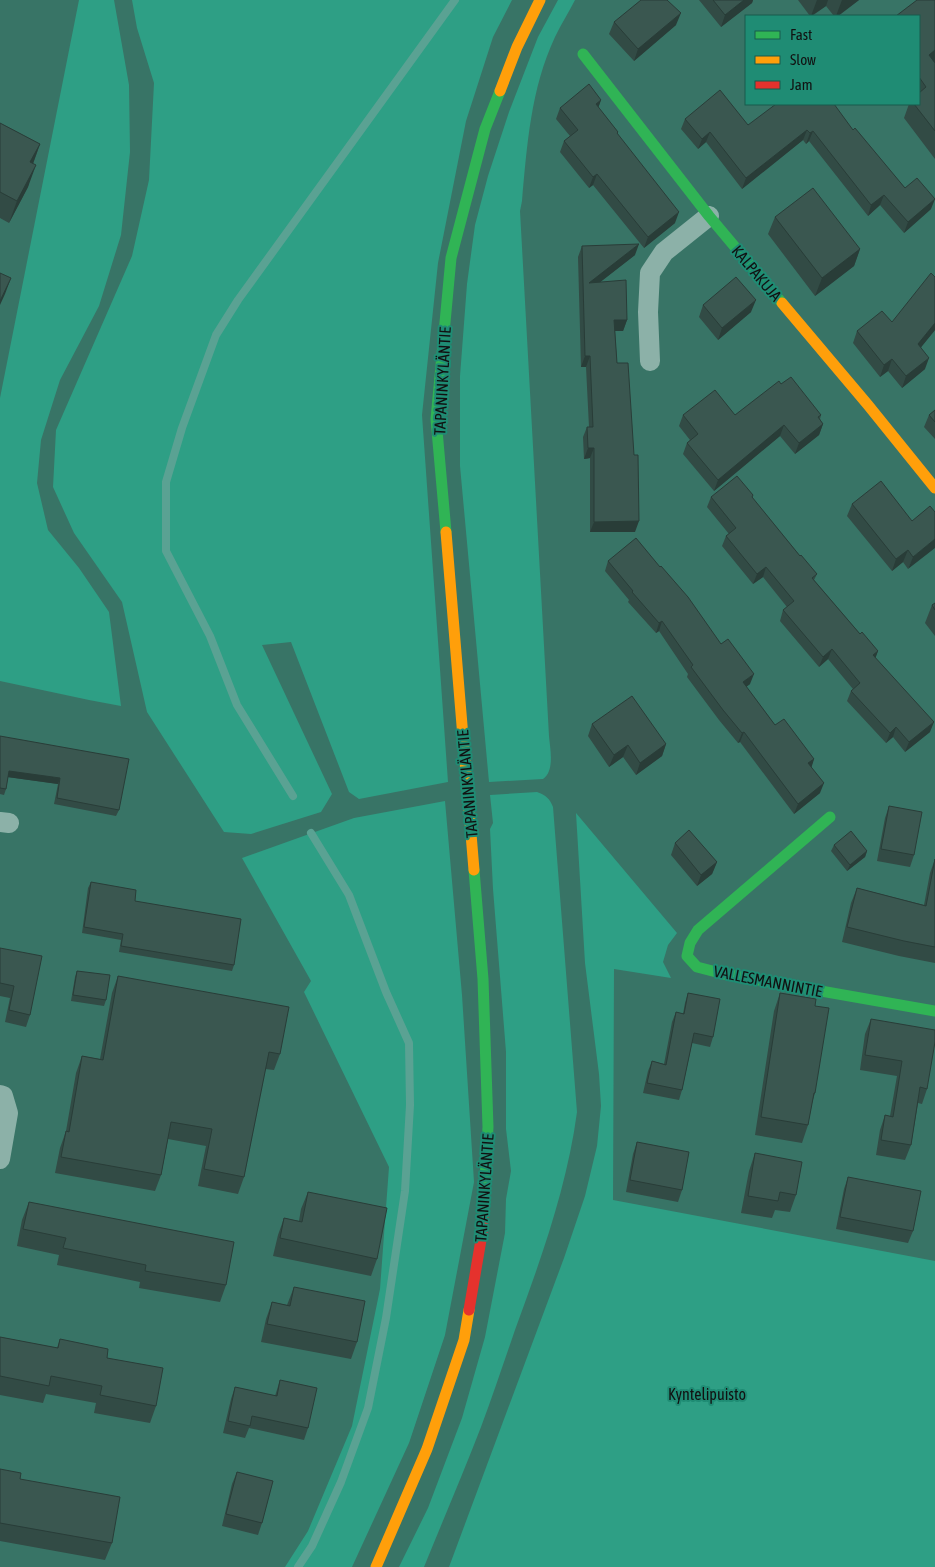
<svg xmlns="http://www.w3.org/2000/svg" width="935" height="1567" font-family="'Asap Condensed',sans-serif">
<rect width="100%" height="100%" fill="#387466"/>
<path fill="#2e9f85" d="M79,0H114L129,85L130,152L121,235L99,306L60,380L41,440L37,483L48,530L79,568L109,612L121,706L89,700L0,681V398Z
M132,0H512L493,37L466,121L438,263L422,415L448,782L359,799L349,792L291,642L262,645L332,794L321,812L251,834L224,832L147,712L122,602L74,533L53,487L56,430L132,256L149,180L154,83L137,28Z
M558,0H575C569,12 561,24 555,37C531,88 527,145 522,201L520,211L549,736C550,748 555,771 543,779L489,782L460,466V376L467,284L475,225L488,176L509,112L538,37Z
M537,792C546,795 550,799 553,807L577,1112C567,1187 541,1259 515,1330C504,1362 493,1395 481,1427C463,1474 443,1520 424,1567H399L428,1508L462,1418L485,1337L505,1233L506,1199L511,1171L506,1129V1052L493,889L490,829L493,823L490,795Z
M445,801L462,995L474,1182L445,1335L409,1443L352,1567H285L308,1531L352,1426L380,1289L389,1167L304,992L311,981L242,858L354,818Z
M576,813L677,933L668,945L663,962L671,978L614,969L613,1200L935,1261V1567H449L564,1258L585,1196L597,1146L601,1106L599,1074L585,963Z"/>
<g fill="none" stroke-linecap="round" stroke-linejoin="round">
<path stroke="#5aa293" stroke-width="8" d="M293,796L237,705L210,636L166,551V482L182,428L216,335L238,300L455,0
M298,1567L312,1546L341,1482L368,1408L386,1318L405,1191L410,1105L409,1043L386,992L349,895L311,833"/>
<path stroke="#8cb1a8" stroke-width="20" d="M650,361L648,312L650,273L664,252L709,216
M0,822L9,823
M0,1095L3,1096L8,1113L0,1159"/>
<path stroke="#30b455" stroke-width="11" d="M583,54L709,216L782,303
M446,532L436,419L451,258L485,129L500,91
M830,817L698,930L690,943L687,956L697,967L724,974L935,1011
M474,870L483,979L488,1127L484,1199"/>
<path stroke="#ff9f0a" stroke-width="11" d="M500,91L517,47L540,0
M782,303L868,405L935,488
M446,532L474,870
M376,1567L427,1449L464,1340L469,1310"/>
<path stroke="#e5322d" stroke-width="11" d="M469,1310L482,1234L484,1199"/>
</g>
<path fill="#324b45" d="M699,0H753L752,3L721,27Z
M798,0H859L838,16H834L826,6L812,16H810Z
M935,0V159L904,118L909,104H919V16Z
M614,22L676,25L634,61L609,34Z
M601,100L598,108L618,132L617,134L675,223L644,248L593,185L589,188L560,152L564,141L570,136L556,119L560,108Z
M685,119L748,125L853,130L905,188L931,209L904,233L880,205L868,216L809,141L806,144L803,140L742,189L706,142L698,149L681,129Z
M0,123L40,144L33,164L28,187L9,223L0,218Z
M775,217L860,249L854,266L815,296L768,234Z
M582,246L635,255L600,282L627,320L623,331H615L617,363L635,532H590V458L584,459L583,437L587,427H589L586,367H581L578,257Z
M935,277V330L921,347L925,369L902,388L888,371L880,377L853,343L857,331L892,322Z
M703,305L751,312L718,340L699,317Z
M781,384L821,415L820,419L823,424L819,435L795,454L780,436L714,491L683,454L687,443L690,440L679,426L683,415H735Z
M935,410V439L924,427L929,415Z
M753,495L752,498L800,556L817,574L814,580L860,634L878,651L875,658L930,732L905,752L893,737L886,743L847,701L851,691L853,689L828,659L819,667L780,621L783,610L787,607L763,577L753,584L722,546L726,536L729,534L707,507L711,497Z
M852,504L912,521L935,512L908,569L903,562L892,571L847,516Z
M608,561L721,644L750,684L746,687L775,725L814,759L811,767L820,793L794,814L740,742L738,743L719,720L687,677L688,674L659,631L656,633L628,602L629,600L605,571Z
M935,603V636L925,623L932,605Z
M592,724L666,744L662,756L636,775L623,757L609,767L588,736Z
M0,736L119,810L116,816L54,804L58,784L8,777L6,789L4,795L0,794Z
M889,806L914,855L910,867L877,861L885,818Z
M675,843L717,862L712,874L697,886L671,855Z
M834,845L867,851L865,857L847,871L831,851Z
M935,859V963L899,956L842,942L851,903L857,888L924,905L930,873Z
M91,882L135,901L234,965L232,971L119,952L121,940L82,933L88,888Z
M0,948L30,1015L26,1027L5,1022L10,998L0,996Z
M77,971L106,1000L104,1006L71,1001L75,977Z
M118,976L280,1054L274,1070L265,1069L244,1177L238,1194L198,1186L206,1146L168,1139L161,1175L155,1191L55,1173L60,1148L66,1131L76,1073L82,1056L100,1059L112,993Z
M688,993L713,1037L710,1047L692,1043L682,1090L679,1100L643,1093L648,1071L652,1061L664,1064L672,1022L676,1012L683,1014L685,1003Z
M780,993L815,1006V1093L812,1103L808,1125L802,1143L755,1135L774,1011Z
M871,1019L927,1089L922,1104L918,1103L911,1145L905,1160L876,1155L880,1130L885,1115L890,1116L897,1076L860,1070L865,1034Z
M637,1142L682,1190L678,1202L626,1192L633,1154Z
M755,1153L796,1195L790,1212L775,1210L772,1218L741,1213L749,1171Z
M848,1177L913,1231L908,1243L836,1229L844,1189Z
M308,1192L377,1259L371,1276L273,1256L278,1235L284,1218L299,1221L301,1209Z
M29,1202L226,1285L220,1302L139,1288L140,1282L57,1265L59,1255L17,1246L22,1220Z
M294,1287L357,1342L351,1359L261,1342L266,1319L272,1302L287,1305Z
M0,1337L57,1348L60,1339L107,1358L156,1406L150,1423L94,1413L96,1403L46,1394L43,1403L0,1395Z
M280,1380L308,1428L304,1440L249,1428L245,1438L223,1433L231,1399L235,1387L275,1396Z
M0,1469L20,1479L112,1543L105,1560L0,1541Z
M237,1472L262,1523L258,1535L222,1526L232,1484Z"/>
<path fill="#293d38" d="M744,0H753L752,3L721,27L725,15Z
M817,0H828L826,6L811,16Z
M842,0H859L838,16H836Z
M681,13L676,25L634,61L638,49Z
M935,50V64L929,55Z
M601,100L597,111L596,104Z
M807,130L803,140L742,189L746,178Z
M813,131L809,141L806,144L810,133Z
M710,132L706,142L698,149L702,139Z
M40,144L32,166L30,162Z
M36,165L28,187L9,223L17,201Z
M597,174L593,185L589,188L593,177Z
M884,195L880,205L868,216L871,205Z
M935,199L931,209L904,233L908,222Z
M679,212L675,223L644,248L648,237Z
M639,244L635,255L585,294L589,283Z
M860,249L854,266L815,296L822,278Z
M11,278L5,294L0,305V301Z
M756,300L751,312L718,340L722,328Z
M614,320H627L623,331H610Z
M935,323V330L914,356L918,344Z
M585,356H590L586,367H581Z
M929,358L925,369L902,388L906,376Z
M892,359L888,371L880,377L884,365Z
M823,424L819,435L795,454L799,443Z
M784,425L780,436L714,491L718,480Z
M588,448H594L590,458L584,459Z
M639,521L635,532H590L594,522Z
M935,539V548L908,569L913,557Z
M908,550L903,562L892,571L896,559Z
M766,567L763,577L753,584L757,574Z
M662,621L659,631L656,633L659,623Z
M832,649L828,659L819,667L823,657Z
M878,651L874,662L873,655Z
M754,674L750,684L739,692L743,682Z
M934,722L930,732L905,752L909,742Z
M896,727L893,737L886,743L890,733Z
M744,732L740,742L738,743L742,733Z
M666,744L662,756L636,775L640,763Z
M628,745L623,757L609,767L614,755Z
M814,759L811,769L808,763Z
M9,771L60,778L58,784L7,777Z
M824,783L820,793L794,814L798,804Z
M867,851L865,857L847,871L850,865Z
M717,862L712,874L697,886L701,875Z"/>
<path fill="#3a5750" stroke="#293d38" d="M641,0H667L681,13L638,49L614,22Z
M713,0H744L725,15Z
M917,0H935V50L929,55L935,63V131L914,104H919V93L926,87L919,77V16H896Z
M589,84L601,100L596,104L618,132L617,133L679,212L648,237L597,174L593,177L564,141L578,130L560,108Z
M720,90L748,125L776,104H834L853,130L855,128L905,188L917,178L935,199L908,222L884,195L871,205L813,131L810,133L807,130L746,178L710,132L702,139L685,119Z
M0,123L40,144L30,162L36,165L17,201L0,192Z
M813,188L860,249L822,278L775,217Z
M639,244L589,283L626,280L627,320H614L617,363H628L634,455H638L639,521L594,522V448H588L587,427H593L590,356H585L582,246Z
M0,273L11,278L0,301Z
M931,273L935,277V323L918,344L929,358L906,376L892,359L884,365L857,331L882,311L892,322Z
M736,277L756,300L722,328L703,305Z
M791,377L821,415L818,417L823,424L799,443L784,425L718,480L687,443L698,434L683,415L715,390L735,415L779,381L781,384Z
M935,410V422L929,415Z
M737,476L753,495L752,497L800,556L801,555L817,574L812,578L860,634L862,632L878,651L873,655L934,722L909,742L896,727L890,733L851,691L860,683L832,649L823,657L783,610L794,601L766,567L757,574L726,536L736,528L711,497Z
M881,481L912,521L930,506L935,512V539L913,557L908,550L896,559L852,504Z
M636,538L660,567L661,566L688,597L721,644L728,639L754,674L743,682L775,725L784,719L814,759L808,763L824,783L798,804L744,732L742,733L723,710L691,667L693,665L662,621L659,623L632,592L633,591L608,561Z
M935,603V610L932,605Z
M632,696L666,744L640,763L628,745L614,755L592,724Z
M0,736L129,759L119,810L57,798L60,778L9,771L6,789L0,788Z
M889,806L922,812L914,855L881,849Z
M689,830L717,862L701,875L675,843Z
M851,831L867,851L850,865L834,845Z
M935,859V947L904,941L847,927L857,888L926,906Z
M91,882L136,890L135,901L241,919L234,965L121,946L123,934L84,927Z
M0,948L42,956L30,1015L9,1010L14,986L0,983Z
M77,971L110,975L106,1000L73,995Z
M118,976L289,1007L280,1054L269,1052L244,1177L204,1169L212,1129L171,1122L161,1175L61,1157L66,1131L69,1132L82,1056L103,1060Z
M688,993L720,999L713,1037L694,1033L682,1090L647,1083L652,1061L666,1065L676,1012L684,1014Z
M780,993L816,999L815,1006L829,1008L815,1093H814L808,1125L761,1117Z
M871,1019L935,1030V1042L927,1089L920,1087L911,1145L881,1140L885,1115L893,1117L902,1061L865,1055Z
M637,1142L689,1152L682,1190L630,1180Z
M755,1153L802,1162L796,1195L780,1192L778,1201L748,1196Z
M848,1177L921,1191L913,1231L840,1217Z
M308,1192L387,1208L377,1259L280,1238L284,1218L302,1222Z
M29,1202L234,1242L226,1285L145,1271L146,1265L63,1248L66,1238L23,1229Z
M294,1287L365,1301L357,1342L267,1324L272,1302L290,1306Z
M0,1337L58,1348L60,1339L108,1349L107,1358L163,1368L156,1406L100,1395L102,1386L51,1376L49,1386L0,1376Z
M280,1380L317,1388L308,1428L252,1416L250,1426L228,1421L235,1387L277,1396Z
M0,1469L21,1473L20,1479L120,1497L112,1543L0,1523Z
M237,1472L273,1481L262,1523L226,1514Z"/>
<g text-anchor="middle" dominant-baseline="central" stroke-width="4" stroke-linejoin="round" paint-order="stroke">
<g font-size="16" fill="#111" stroke="#1f8c74">
<text transform="translate(757 273) rotate(50)">KALPAKUJA</text>
<text transform="translate(442 381) rotate(-87)">TAPANINKYLÄNTIE</text>
<text transform="translate(467 784) rotate(-95)">TAPANINKYLÄNTIE</text>
<text transform="translate(768 981) rotate(11)">VALLESMANNINTIE</text>
<text transform="translate(484 1188) rotate(-86)">TAPANINKYLÄNTIE</text>
</g>
<g font-size="16" fill="#111" stroke="#1f8c74">
<text x="707" y="1394">Kyntelipuisto</text>
</g>
</g>
<rect x="745" y="15" width="175" height="90" fill="#1f8c74" stroke="#195b4c"/>
<rect x="755" y="31" width="25" height="8" fill="#30b455" stroke="#195b4c"/>
<text x="790" y="40" font-size="15" fill="#111111">Fast</text>
<rect x="755" y="56" width="25" height="8" fill="#ff9f0a" stroke="#195b4c"/>
<text x="790" y="65" font-size="15" fill="#111111">Slow</text>
<rect x="755" y="81" width="25" height="8" fill="#e5322d" stroke="#195b4c"/>
<text x="790" y="90" font-size="15" fill="#111111">Jam</text>
</svg>
